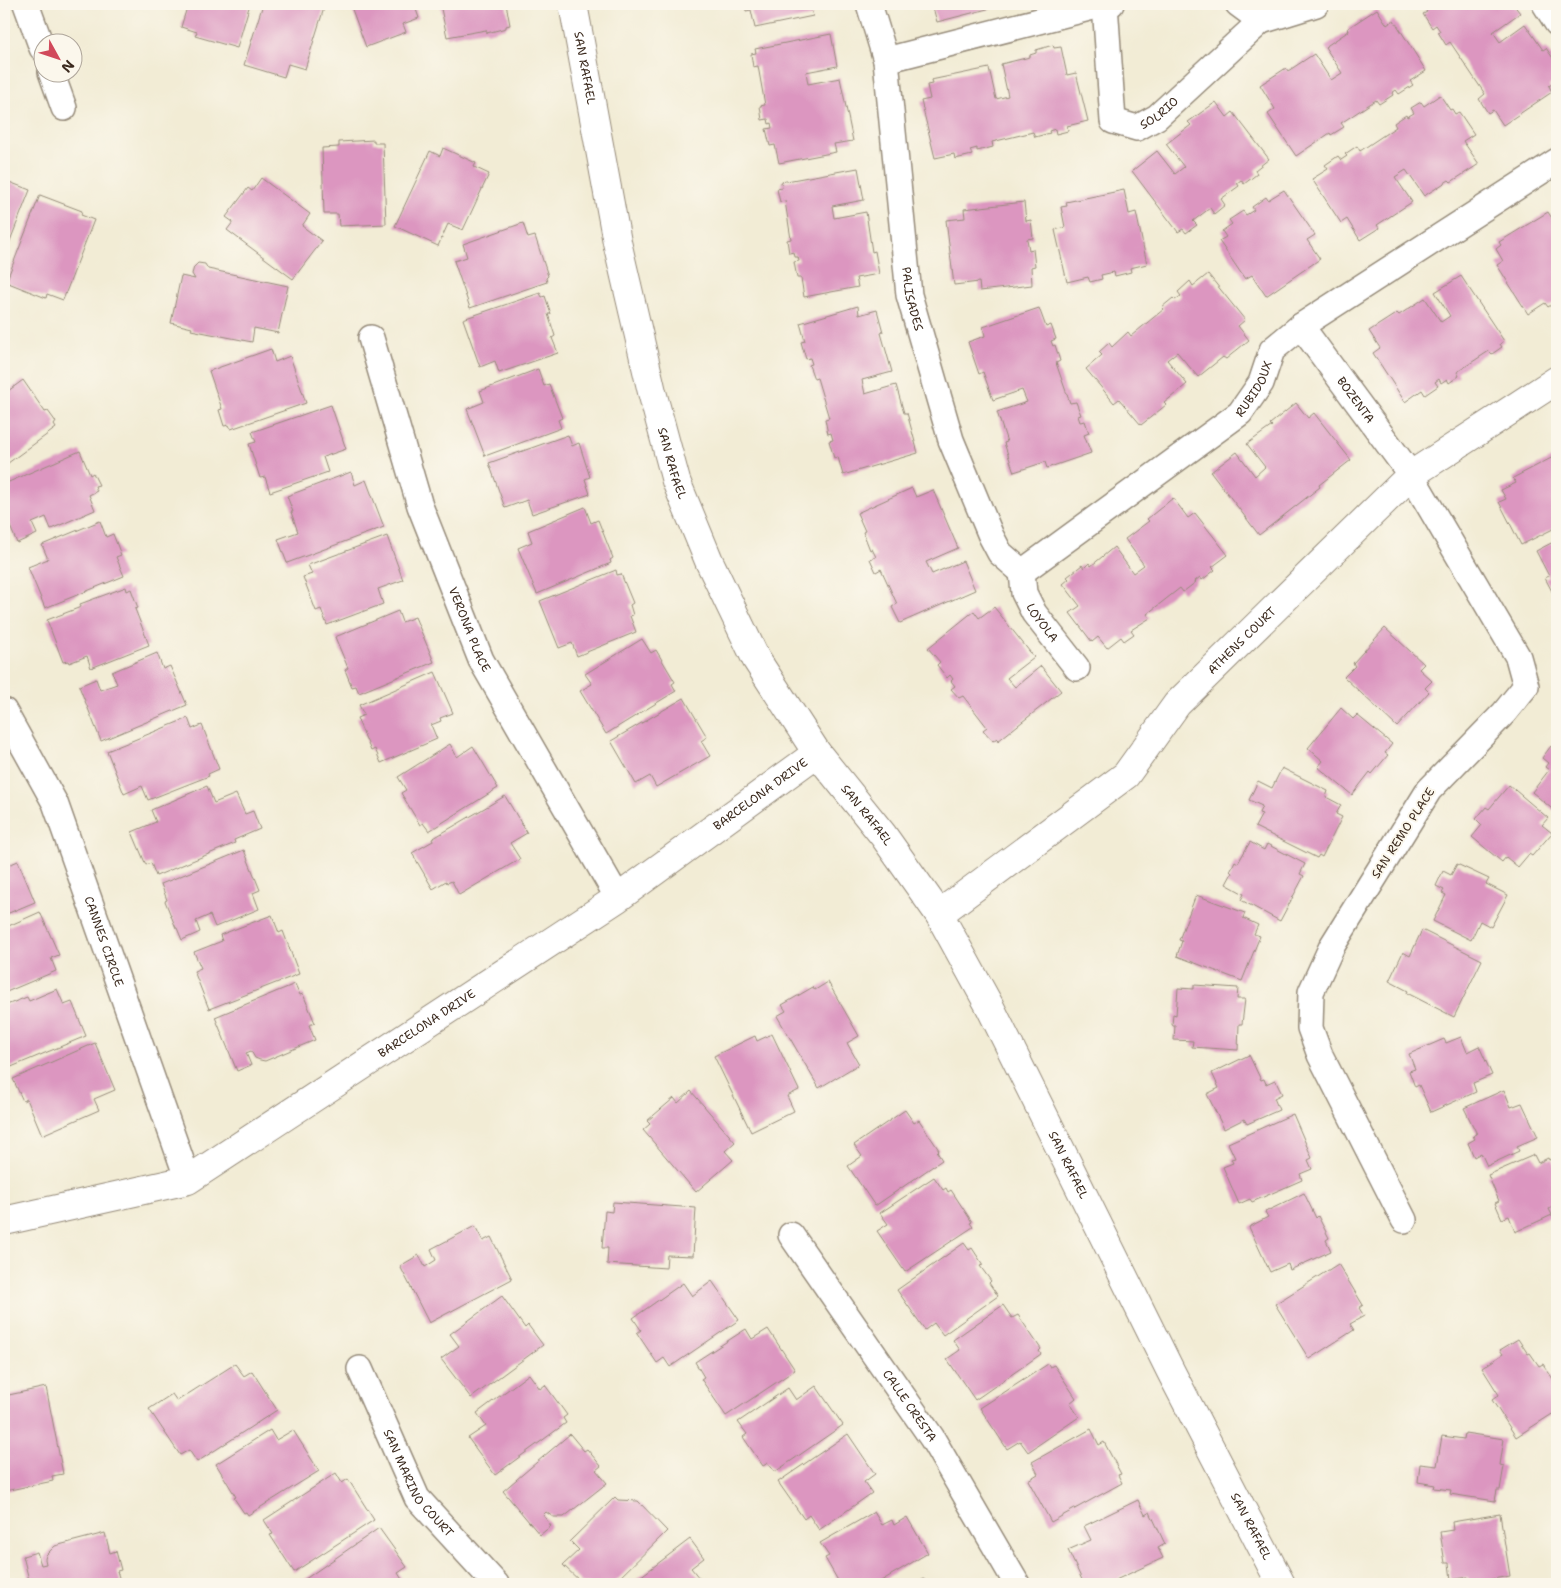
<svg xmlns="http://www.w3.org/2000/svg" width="1561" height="1588" font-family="'Shantell Sans',sans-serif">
<rect width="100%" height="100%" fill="#fbf7ec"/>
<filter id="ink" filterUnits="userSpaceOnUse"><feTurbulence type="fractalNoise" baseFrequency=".02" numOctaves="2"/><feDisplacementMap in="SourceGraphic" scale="10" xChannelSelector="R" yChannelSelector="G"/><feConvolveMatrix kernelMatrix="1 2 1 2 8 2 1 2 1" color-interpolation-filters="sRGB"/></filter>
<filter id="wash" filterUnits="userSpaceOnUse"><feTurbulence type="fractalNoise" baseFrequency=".0096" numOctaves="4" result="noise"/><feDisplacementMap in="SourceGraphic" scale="20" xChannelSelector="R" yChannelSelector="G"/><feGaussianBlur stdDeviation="1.12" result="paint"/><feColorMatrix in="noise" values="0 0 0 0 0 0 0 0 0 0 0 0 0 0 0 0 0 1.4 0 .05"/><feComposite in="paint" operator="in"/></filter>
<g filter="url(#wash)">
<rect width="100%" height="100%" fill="#f2ecd5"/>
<g id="blocks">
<path fill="#dc96c0" d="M188,4H250L237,48L195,36L197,32L181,27Z
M263,4H310L324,8L305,69L288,64L284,77L244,65Z
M350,4H414L419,18L403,24L406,32L366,47Z
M440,4H506L510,25L506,26V28L487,33L486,30L447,37Z
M745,4H831V6L811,10L813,16L755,28L751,10L746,11Z
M932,4H999V6L937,22Z
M1421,4H1513L1520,13L1493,32L1500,42L1525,24L1543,50L1546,48L1557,64V80L1549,86L1552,92L1503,125L1493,110L1488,113L1479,99L1485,94L1450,42L1446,45L1438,32L1440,31L1436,25L1432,28L1423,14L1427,12Z
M1377,9L1387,25L1394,20L1426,71L1410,81L1413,85L1399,94L1396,90L1392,93L1393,95L1379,104L1376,100L1341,123L1344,127L1331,135L1330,133L1296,156L1268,114L1275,109L1260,85L1286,68L1288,71L1314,54L1331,80L1342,73L1325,47L1349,31L1348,28Z
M831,34L837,66L806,72L808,84L840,78L853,141L834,144L836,152L779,163L775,145L770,146L766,129L772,128L771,123L769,124L768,119L762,120L760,106L765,105L758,66L753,67L751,54L756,53L755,49Z
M1053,45L1054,48L1061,47L1067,75L1076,73L1088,121L1067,126L1068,131L1056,134L1055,129L1049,131L1050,133L1035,137L1033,132L992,142L993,147L977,151V148L970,150L972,155L955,159L954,154L935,158L921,101L930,99L927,85L932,84L931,80L989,68L996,99L1008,96L1001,64L1030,57V55L1036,53V50Z
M1440,95L1450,110L1452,109L1455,114L1459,112L1474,134L1463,141L1479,164L1451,182L1449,180L1424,196L1406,170L1395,177L1412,202L1377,225L1379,228L1360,240L1347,219L1341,223L1312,179L1328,169L1325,165L1338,156L1341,160L1347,156L1345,154L1357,146L1360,151L1396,127L1394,123L1406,115L1407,117L1414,113L1411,108L1421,102L1424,106Z
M1216,102L1227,117L1233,112L1269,159L1255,170L1257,174L1244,184L1241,180L1237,183L1239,186L1221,199L1225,205L1214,214L1210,208L1193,221L1197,225L1186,233L1183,229L1178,232L1132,171L1157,151L1175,174L1184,167L1166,144L1191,125L1188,122Z
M374,140V143H383L386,224L339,226L338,214H324L322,148L339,147V142Z
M443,148L476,163L474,167L489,174L463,230L448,224L438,246L395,226L430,151L440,156Z
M858,168L864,200L832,206L834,218L866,212L872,252L875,251L879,274L856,278L858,287L804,297L801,278H797L794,262L799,261L798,257H795L794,252L789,253L787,240L791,239L785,201L780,202L777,189L782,188L781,182Z
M261,178L310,214L302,226L322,241L293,279L227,230L233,222L226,217L248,188L252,191Z
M4,180L30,190L4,256Z
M1124,190L1129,214L1136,212L1147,264L1130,268L1131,272L1115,276L1114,272L1101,275L1102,279L1090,282L1088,277L1067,282L1055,230L1065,227L1061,207L1067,206L1066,202Z
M1284,190L1315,235L1307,240L1320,259L1266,296L1252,275L1245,279L1219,241L1226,237L1222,231L1232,224L1229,220L1243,211L1246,215L1254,210L1252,207L1266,197L1268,200Z
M40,195L82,211L81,215L94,220L63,300L47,294L46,298L6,282Z
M1024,202L1026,221L1031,220L1033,238L1027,239L1029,250L1033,249L1035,266L1031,267L1032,285L980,291L979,282L954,285L946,220L965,218L964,209Z
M1548,212L1557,226V301L1548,307L1545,303L1528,314L1497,265L1503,261L1496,249L1501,245L1499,242Z
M523,223L528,238L535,236L548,276L546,278L547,282L470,308L454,261L467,257L463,244Z
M198,263L205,264L208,269L288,286L278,333L254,328L252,342L191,330L192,328L171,323L181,276L195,279L192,274L194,267Z
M1208,274L1245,320L1238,326L1249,340L1226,359L1223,357L1198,377L1177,352L1167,360L1187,384L1164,403L1166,405L1141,425L1119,399L1114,403L1086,369L1102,355L1099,352L1109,343L1112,347L1128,332L1131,336L1164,309L1162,307L1173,298L1175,300L1181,296L1178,292L1190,281L1193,286Z
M1461,276L1504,341L1500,344L1502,347L1492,354L1489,351L1457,372L1459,376L1449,383L1447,379L1441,383L1439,379L1435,382L1438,386L1425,395L1422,390L1405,402L1373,353L1380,348L1369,331L1397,313L1399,315L1425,298L1441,322L1450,316L1435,292Z
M540,293L542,297L545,296L551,314H548L555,336L552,338L558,353L499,373L495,361L480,367L463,319Z
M858,306L859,315L877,310L883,332L881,333L892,372L862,380L865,394L896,385L904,413H907L918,453L843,475L838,457L834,458L829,441L833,440L831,433L828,434L825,419L829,418L817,378L814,379L809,365L812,364L810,358L806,359L801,342L805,341L800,323Z
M1039,308L1046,327L1051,325L1056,339L1051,341L1053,346L1055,345L1060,361L1056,363L1070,403L1076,402L1081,415L1078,416L1080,422L1085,421L1089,433L1084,435L1091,453L1047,468L1045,462L1014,472L1004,443L1007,442L997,412L1027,402L1022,390L993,400L983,372L979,374L968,342L985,336L983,327Z
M271,349L275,362L290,356L306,403L231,429L229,425L224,426L219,410L222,409L209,371Z
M538,369L544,386L549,384L562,418L558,420L561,428L485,456L467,409L484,402L480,391Z
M23,380L45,412L48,411L56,422L54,425L56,428L4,466V394Z
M1296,403L1308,418L1314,413L1351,460L1319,485L1320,487L1259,535L1211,472L1237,452L1255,476L1265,467L1247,444L1272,426L1270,424Z
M331,405L346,449L323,457L328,472L270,492L265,477L260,478L249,444L256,442L252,432Z
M568,435L572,446L579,443L590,477L585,479L590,494L532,514L527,500L505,508L489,463Z
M80,451L90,475L93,473L99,485L95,486L97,491L89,495L95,510L51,529L46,517L32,523L37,534L17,543L4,512L5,503L4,484Z
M1557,455V527L1521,545L1499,502L1506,499L1501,490L1516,483L1513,478Z
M351,472L355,485L366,480L384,527L287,563L278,539L298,532L291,512H293L287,496Z
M912,488L916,497L933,490L958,548L926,562L932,574L963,561L975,590L900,623L892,607L897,604L881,569L876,572L870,559L876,557L872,549L870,550L863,532L865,531L857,513Z
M1173,498L1188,518L1195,513L1228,555L1212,567L1215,570L1202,580L1200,577L1195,581L1196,582L1183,592L1180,588L1147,614L1150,618L1131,630L1134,634L1124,641L1121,637L1107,648L1098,637L1092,642L1070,613L1080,606L1063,584L1069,579L1067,577L1082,565L1084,568L1089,563L1091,566L1114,547L1133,573L1144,565L1125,539L1149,521L1147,519Z
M585,507L591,523L598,520L613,558L610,560L611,563L537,594L518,548L532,542L528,531Z
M100,521L106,537L113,534L121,555L116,557L124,576L45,608L28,567L48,559L42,545Z
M387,536L403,580L378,589L383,604L327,625L321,609L316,611L303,577L312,574L308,565Z
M1557,540V597L1556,599L1545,578L1549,576L1536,551Z
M616,570L617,575L621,574L633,603L630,605L633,615L630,616L636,632L577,656L572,643L559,648L540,601Z
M126,587L127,591L131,589L138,608L135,609L149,645L91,668L87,656L69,663L68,661L63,662L47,620L81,607L80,604Z
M994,607L1034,657L1007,678L1015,687L1041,666L1061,691L998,741L997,738L993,741L983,730L987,727L963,696L959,698L951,689L955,686L951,681L953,679L950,675L947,678L937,665L940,662L928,648L974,611L979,618Z
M398,611L402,622L415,617L434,662L359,693L356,686L352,687L345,670L348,668L335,637Z
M1385,628L1424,664L1419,669L1432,681L1425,688L1429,692L1397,727L1344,677L1355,666L1353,663Z
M642,639L651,653L656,650L675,682L672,684L676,691L606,734L580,691L592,684L585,674Z
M157,653L163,669L170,666L187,705L101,741L79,686L96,679L100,690L117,684L112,672Z
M435,672L453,713L440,718L441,721L431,725L437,739L381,763L375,749L371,751L357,718L364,715L359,705Z
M684,698L707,737L701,741L710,756L656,787L650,776L636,784L611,741Z
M1341,708L1353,719L1357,715L1392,744L1385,753L1388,755L1372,774L1370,772L1352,795L1318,767L1323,761L1308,748Z
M188,718L192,729L202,725L219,769L208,774L209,776L148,800L142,786L124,794L107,751Z
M450,744L457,757L473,746L498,788L429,831L423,823L420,825L401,793L406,790L398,777Z
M1551,746L1557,750V813L1532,792L1549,770L1545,767L1548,763L1542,758Z
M1282,768L1328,791L1326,797L1341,805L1336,814L1342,817L1322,857L1319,855L1317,858L1255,827L1262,814L1259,813L1262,806L1249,800L1258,781L1272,788Z
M1509,785L1548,818L1542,825L1552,833L1532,856L1529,854L1518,867L1506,857L1502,862L1472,837L1482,825L1476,819L1486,807L1489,809Z
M207,786L214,803L236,794L245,814L253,811L260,829L234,840L235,843L156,876L151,863L146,865L132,832L156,822L151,810Z
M505,796L527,833L510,843L520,859L459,895L452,881L447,883L446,881L433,889L412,853L433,841L432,839Z
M4,824L9,838L4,840Z
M1250,842L1264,850L1267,844L1305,864L1300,874L1304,876L1280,921L1241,900L1244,894L1226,884L1232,873L1230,871L1235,861L1238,863Z
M244,850L260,890L253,893L259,909L215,927L210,915L196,921L200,932L182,940L177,928H176L165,901L167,900L161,884Z
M18,861L35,902L4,915V867Z
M1457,864L1489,879L1486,884L1508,895L1491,927L1480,921L1471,940L1433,921L1446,895L1442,893L1444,890L1436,886L1443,871L1451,875Z
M1196,895L1245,913L1243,918L1258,925L1254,934L1260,936L1242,981L1177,956L1182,941L1179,940Z
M40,912L59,955L51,958L56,971L4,993V928Z
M272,915L279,933L283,931L299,974L209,1009L194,971L201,968L194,952L222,941L220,935Z
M1422,930L1482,960L1454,1017L1407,993L1408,991L1389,981L1403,952L1410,956Z
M828,982L859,1036L847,1043L859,1064L819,1088L777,1016L786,1011L782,1005L813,987L815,990Z
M295,984L300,995L303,994L315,1023L309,1025L315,1040L265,1061L260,1060L255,1058L251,1051L246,1053L251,1065L237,1071L215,1017Z
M1194,985L1238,988L1237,999H1245L1242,1024H1239L1238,1050L1192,1047L1193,1041L1174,1040L1175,1025H1172L1173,1014L1176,1015L1178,988L1194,989Z
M57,989L64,1005L72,1002L86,1036L4,1070V1006L27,997L29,1001Z
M772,1034L799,1090L787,1096L794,1111L751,1132L714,1056L755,1036L757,1041Z
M1461,1037L1467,1052L1479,1046L1492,1075L1473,1083L1476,1092L1431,1112L1419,1085L1415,1087L1409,1071L1415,1069L1409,1054L1444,1039L1446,1043Z
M95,1043L115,1090L94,1099L99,1110L42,1135L27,1099L23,1101L13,1079Z
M1249,1055L1261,1080L1264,1079L1266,1084L1275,1080L1282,1094L1274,1098L1279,1110L1247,1124L1244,1119L1224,1129L1207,1094L1219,1088L1212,1073Z
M1504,1090L1511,1107L1522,1103L1538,1137L1517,1146L1519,1151L1487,1166L1481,1153L1474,1157L1468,1143L1475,1139L1473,1136L1477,1134L1464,1108Z
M691,1091L735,1142L725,1151L733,1160L696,1192L643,1130L650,1124L647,1121L674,1098L678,1103Z
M905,1110L914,1123L919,1120L939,1150L937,1152L942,1160L875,1206L848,1166L862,1156L854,1145Z
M1293,1114L1312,1158L1308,1160L1312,1169L1300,1174L1302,1180L1252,1202L1250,1199L1239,1204L1223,1167L1233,1163L1231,1159L1235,1158L1228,1143Z
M1534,1155L1538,1163L1548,1158L1549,1160L1552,1159L1557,1171L1555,1172L1557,1177V1205L1549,1209L1552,1215L1515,1232L1509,1216L1502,1219L1495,1203L1499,1201L1488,1175Z
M934,1177L943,1190L946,1188L948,1192L951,1190L972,1222L970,1223L973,1227L905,1272L877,1231L888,1224L880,1213Z
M1304,1193L1316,1218L1318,1216L1329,1238L1326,1240L1331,1251L1290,1270L1288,1264L1270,1272L1249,1227L1268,1217L1265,1212Z
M613,1202L696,1208L693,1256L667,1255L666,1268L607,1264L608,1248H602L605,1211L612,1212Z
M475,1226L483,1241L491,1237L512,1279L429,1323L400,1266L419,1255L425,1267L436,1260L431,1249Z
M964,1243L969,1250L972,1248L983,1265L980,1266L991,1281L989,1283L998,1296L943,1335L934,1323L925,1330L897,1290Z
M1338,1264L1363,1305L1359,1308L1364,1316L1350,1324L1354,1330L1309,1359L1275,1304Z
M712,1281L739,1320L670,1367L664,1358L657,1363L637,1333L641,1330L633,1318L683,1283L692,1296Z
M502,1296L525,1328L528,1325L543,1345L471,1398L441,1359L459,1346L450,1334Z
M1003,1305L1012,1318L1018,1315L1041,1349L1039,1351L1041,1354L975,1400L947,1359L960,1350L953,1340Z
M746,1329L752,1339L768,1329L795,1370L726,1416L701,1379L704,1377L695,1362Z
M1518,1339L1528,1354L1530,1353L1539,1366L1543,1364L1557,1385V1411L1516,1437L1492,1400L1499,1395L1482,1368L1503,1354L1500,1350Z
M235,1364L244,1376L252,1371L277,1410L197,1462L189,1450L180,1455L149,1409L172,1394L177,1401Z
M1048,1364L1050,1367L1054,1365L1076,1398L1070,1403L1079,1417L1028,1452L1020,1441L1007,1449L980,1408Z
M529,1374L540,1389L545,1385L567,1415L563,1418L566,1423L495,1475L468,1438L486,1426L477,1413Z
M816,1386L843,1425L775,1472L768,1463L763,1466L743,1437L747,1434L738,1422L788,1388L796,1400Z
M46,1387L63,1474L52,1476L53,1481L5,1491L4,1396Z
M1091,1429L1099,1445L1104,1442L1121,1474L1118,1475L1122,1483L1051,1522L1028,1480L1038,1474L1032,1462Z
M270,1430L276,1440L293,1430L319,1471L248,1515L246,1512L244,1513L234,1498L236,1497L216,1464Z
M1465,1433L1504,1439L1500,1465L1504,1466L1500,1490H1497L1495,1501L1450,1494L1451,1490L1434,1488L1435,1485L1418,1482L1420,1464L1437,1466L1442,1436L1464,1439Z
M570,1434L584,1451L587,1449L601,1466L596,1470L607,1483L564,1517H553L546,1512L543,1515L551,1526L540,1535L503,1491Z
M848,1434L875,1474L864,1482L872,1493L819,1530L809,1515L804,1519L778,1482Z
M336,1473L342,1483L348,1479L374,1520L294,1572L270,1535L273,1534L264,1520Z
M615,1497L618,1500L638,1501L667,1531L613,1584H583L563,1565L579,1550L570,1541Z
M1138,1500L1145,1515L1150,1512L1165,1544L1158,1548L1163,1558L1107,1584H1084L1068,1550L1091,1540L1084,1526Z
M874,1512L882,1525L892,1520L894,1525L907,1517L928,1553L876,1584H840L825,1558L829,1556L820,1543Z
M1500,1514L1510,1576L1469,1583L1468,1577L1451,1580L1449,1563H1445L1440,1532L1453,1530L1452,1522Z
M379,1528L407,1567L398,1573L403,1581L398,1584H298Z
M105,1533L110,1553L116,1551L121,1570L117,1571L121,1584H30L23,1556L37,1552L41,1565L46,1564L45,1559L46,1555L55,1546Z
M690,1539L704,1558L691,1568L704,1584H631Z
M924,1579L927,1584H914Z"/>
</g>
</g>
<g filter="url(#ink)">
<use href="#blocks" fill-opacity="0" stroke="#968b7a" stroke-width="1"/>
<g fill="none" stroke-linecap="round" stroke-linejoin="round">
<g stroke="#968b7a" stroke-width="28">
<g id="street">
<path d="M26,4L42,48"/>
<path id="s1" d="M869,4L886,60L909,295L951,440L991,536L1000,553L1022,572"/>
<path id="s2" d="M1105,4L1113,121L1137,128L1157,117L1261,21L1316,4"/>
<path d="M1238,4L1261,21"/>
<path d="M1545,4L1557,23"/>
<path d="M886,60L1105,4H1111"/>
<path d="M51,72L64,108"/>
<path id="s3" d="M1301,326L1411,475L1518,657L1526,686L1504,713L1429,790L1332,946L1311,992L1310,1028L1320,1055L1404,1220"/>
<path id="s4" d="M371,338L420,506L481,660L618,898"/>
<path id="s5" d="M1022,572L1240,413L1261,383L1272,350L1301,326L1557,161"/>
<path id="s6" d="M1022,572L1024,593L1034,613L1077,668"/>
<path id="s7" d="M4,711L55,803L188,1180"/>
<path id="s8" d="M791,1235L932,1438L1017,1584"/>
<path id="s9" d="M360,1369L417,1498L496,1584"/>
</g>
</g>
<g stroke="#968b7a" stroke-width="30">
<g id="secondary">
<path id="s10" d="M573,4L617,242L652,392L676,481L709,561L756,659L817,753L883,835L939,914L989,1005L1171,1372L1281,1584"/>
<path id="s11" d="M939,914L1126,775L1177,704L1411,475L1557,380"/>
<path id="s12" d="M4,1221L188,1180L618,898L817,753"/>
</g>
</g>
<use href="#street" stroke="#fff" stroke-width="25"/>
<use href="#secondary" stroke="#fff" stroke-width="28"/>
</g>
</g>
<g text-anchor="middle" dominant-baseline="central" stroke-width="4" stroke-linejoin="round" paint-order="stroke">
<g font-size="12" fill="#3b2a1e" stroke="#fbf7ec">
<text stroke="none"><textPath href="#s10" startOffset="65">SAN RAFAEL</textPath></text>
<text stroke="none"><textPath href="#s2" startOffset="169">SOLRIO</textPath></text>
<text stroke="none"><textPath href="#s1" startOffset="299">PALISADES</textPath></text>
<text stroke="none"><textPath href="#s5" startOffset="298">RUBIDOUX</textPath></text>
<text stroke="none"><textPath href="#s3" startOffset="92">BOZENTA</textPath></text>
<text stroke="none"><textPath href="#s10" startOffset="470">SAN RAFAEL</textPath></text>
<text stroke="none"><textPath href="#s6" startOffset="56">LOYOLA</textPath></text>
<text stroke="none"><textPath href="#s4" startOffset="308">VERONA PLACE</textPath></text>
<text stroke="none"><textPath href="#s11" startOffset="411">ATHENS COURT</textPath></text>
<text stroke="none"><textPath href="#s12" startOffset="879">BARCELONA DRIVE</textPath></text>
<text stroke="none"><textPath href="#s10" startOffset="875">SAN RAFAEL</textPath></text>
<text transform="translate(1403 833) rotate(-57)">SAN REMO PLACE</text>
<text stroke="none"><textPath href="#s7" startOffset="252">CANNES CIRCLE</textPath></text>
<text stroke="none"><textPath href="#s12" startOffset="474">BARCELONA DRIVE</textPath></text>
<text stroke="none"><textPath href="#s10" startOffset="1280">SAN RAFAEL</textPath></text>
<text stroke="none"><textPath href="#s8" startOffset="208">CALLE CRESTA</textPath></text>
<text stroke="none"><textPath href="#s9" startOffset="129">SAN MARINO COURT</textPath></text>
<text stroke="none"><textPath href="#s10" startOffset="1685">SAN RAFAEL</textPath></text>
</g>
</g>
<rect width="1561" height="1588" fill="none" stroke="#fbf7ec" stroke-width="20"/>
<g transform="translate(58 58) rotate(130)"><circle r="24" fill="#fbf7ec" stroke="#aea59a"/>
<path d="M0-4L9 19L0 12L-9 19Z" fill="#d1495b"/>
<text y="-8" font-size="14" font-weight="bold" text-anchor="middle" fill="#3b2a1e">N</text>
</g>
</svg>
